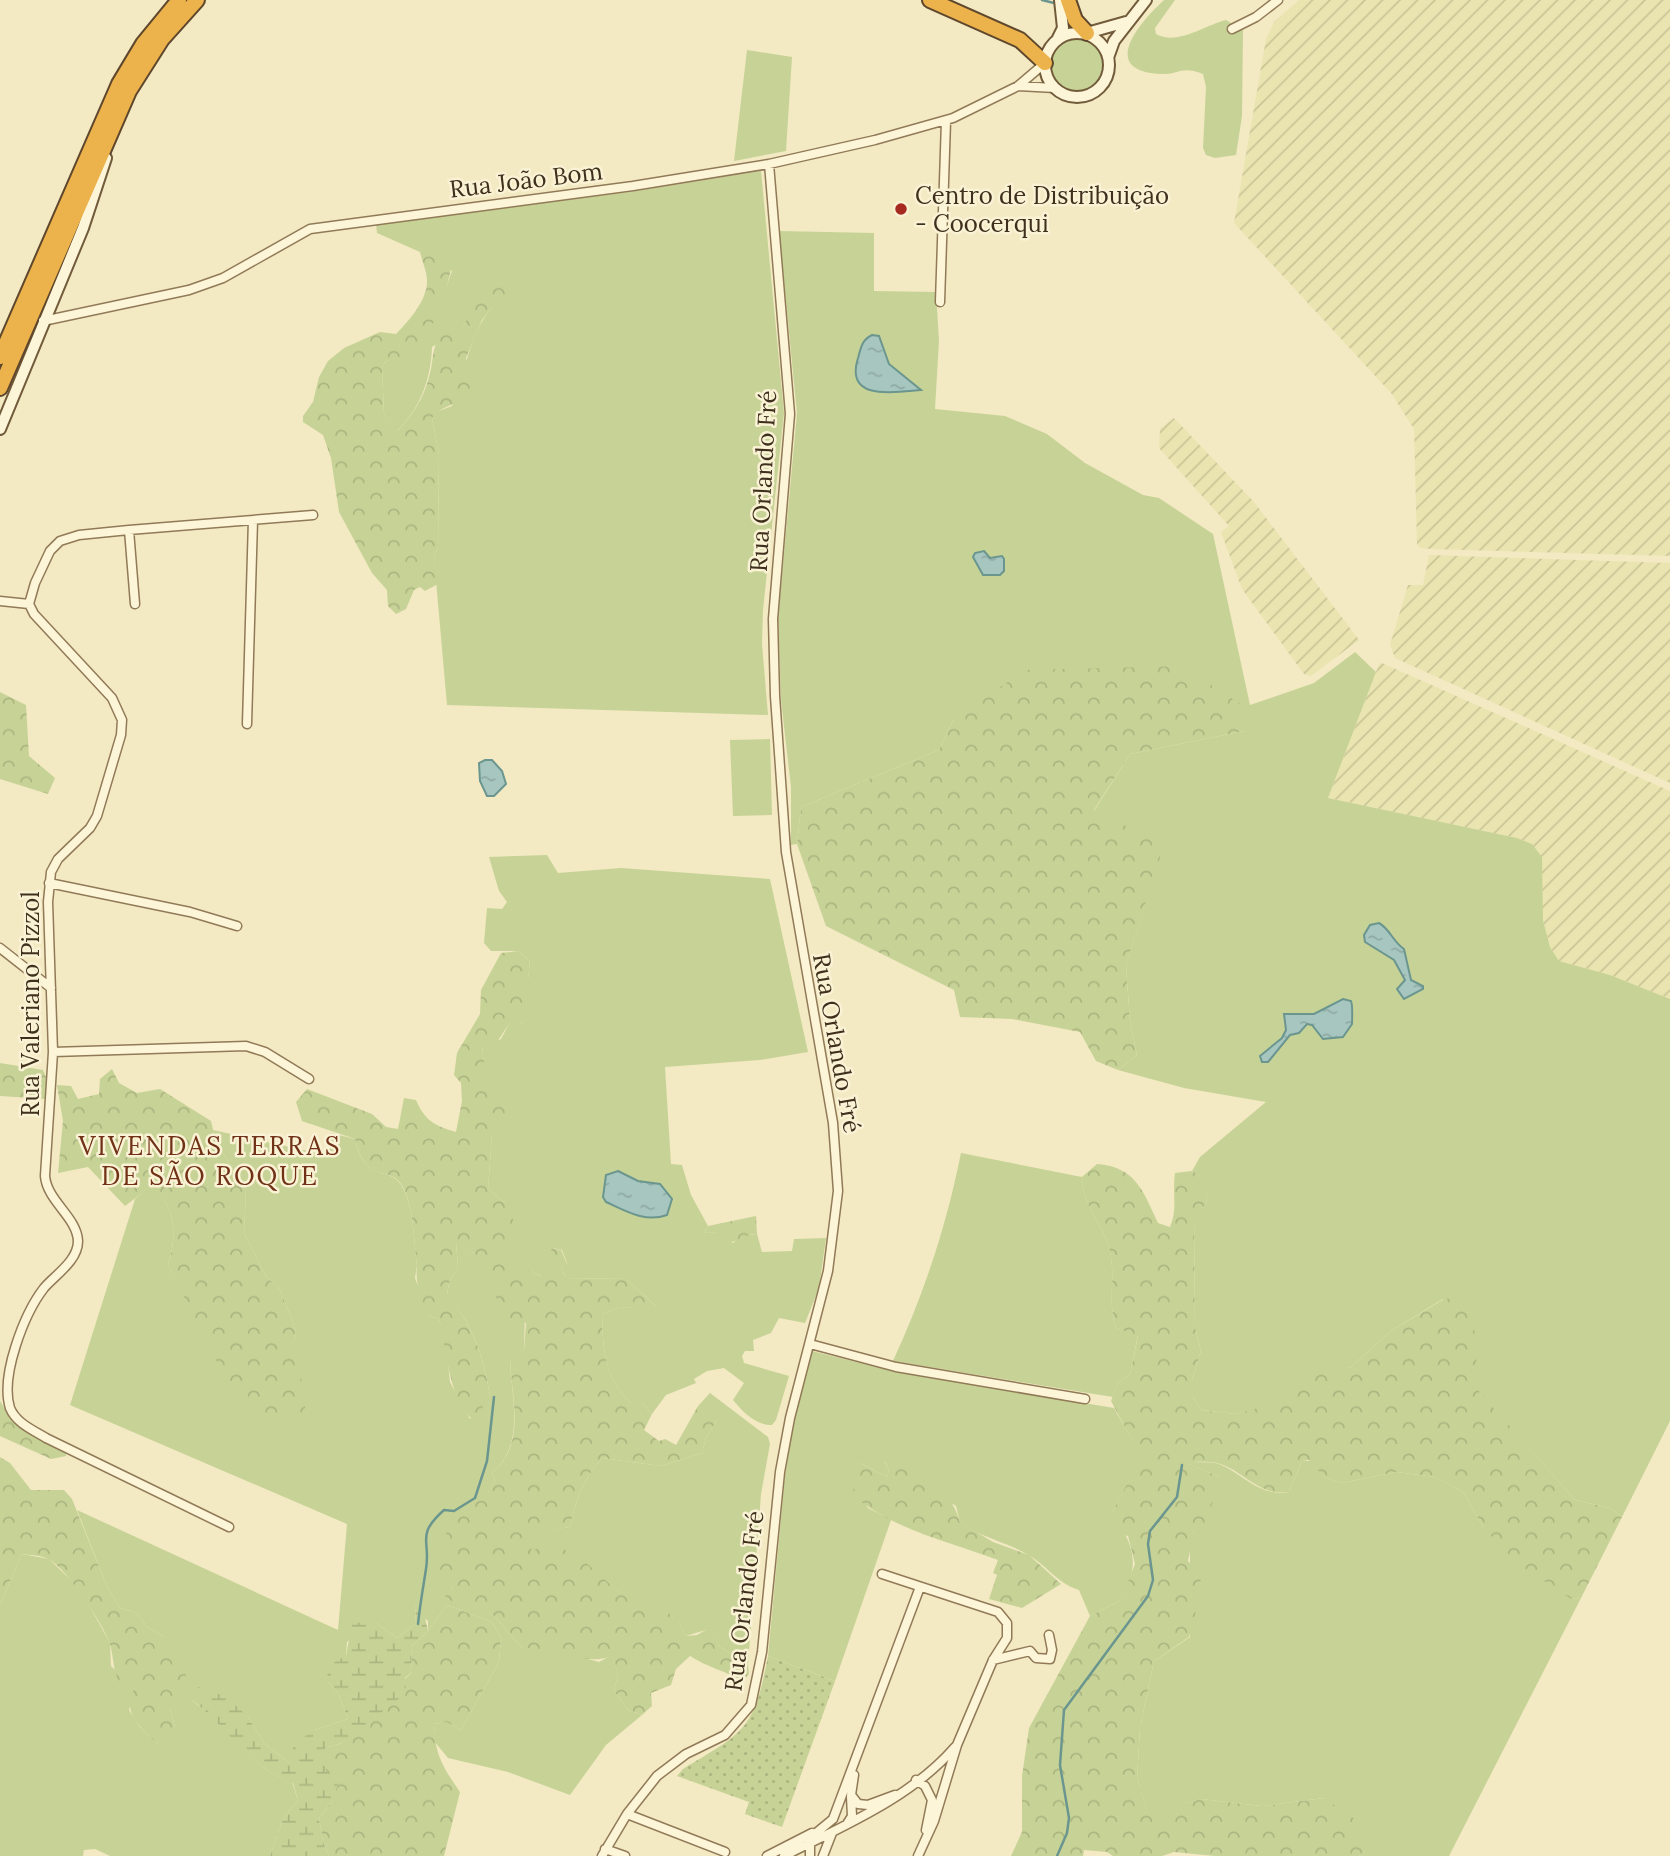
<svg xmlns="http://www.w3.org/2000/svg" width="1670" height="1856" font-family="Lora,serif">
<defs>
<pattern id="farmland-furrows" width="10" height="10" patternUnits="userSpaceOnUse" patternTransform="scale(1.75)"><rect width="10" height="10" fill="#eae5b0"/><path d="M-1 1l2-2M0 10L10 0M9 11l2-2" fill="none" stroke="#cac597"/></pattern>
<pattern id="forest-crowns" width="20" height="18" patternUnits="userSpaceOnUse" patternTransform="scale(1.75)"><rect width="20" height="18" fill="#c7d396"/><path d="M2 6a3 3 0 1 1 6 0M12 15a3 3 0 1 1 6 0" fill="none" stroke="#acb581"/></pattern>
<pattern id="wetland-marsh" width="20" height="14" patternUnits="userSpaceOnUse" patternTransform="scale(1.75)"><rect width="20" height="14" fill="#c7d396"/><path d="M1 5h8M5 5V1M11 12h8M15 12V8" fill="none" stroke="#acb581"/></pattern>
<pattern id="park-dots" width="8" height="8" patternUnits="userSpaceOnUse" patternTransform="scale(1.75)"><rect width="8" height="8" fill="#c7d396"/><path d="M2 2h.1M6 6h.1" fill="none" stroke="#acb581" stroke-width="1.8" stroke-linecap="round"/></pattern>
<pattern id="water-ripples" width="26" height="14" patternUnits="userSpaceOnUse" patternTransform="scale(1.75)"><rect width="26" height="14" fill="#a6c6bf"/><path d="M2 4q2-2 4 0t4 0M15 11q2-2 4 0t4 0" fill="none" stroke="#90aaa4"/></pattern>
</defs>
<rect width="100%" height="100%" fill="#f3e9c3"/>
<path fill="url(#farmland-furrows)" d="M1299,0H1670V556L1432,549L1420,548L1417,544L1414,429L1391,393L1234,223L1266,39L1274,22Z
M1174,418L1254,502L1359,640L1311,676L1304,674L1242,589L1221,532L1229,526L1159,448L1160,429Z
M1429,555L1670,563V783L1395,658L1390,645L1408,585H1423Z
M1382,663L1670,791V999L1610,975L1559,961L1550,947L1543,920L1532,844L1517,838L1328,798L1379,664Z"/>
<path fill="#c7d396" d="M1164,0H1175L1155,28L1156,34C1178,46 1205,25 1226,20L1243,30L1242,116L1236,155L1215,158L1206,155L1203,148L1206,87L1203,74C1181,65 1178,75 1161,74C1098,71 1139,23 1164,0Z
M1050 66a27 27 0 1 1 54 0a27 27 0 1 1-54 0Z
M747,50L792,57L786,151L734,161Z
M761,171L784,413L763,610L762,644L768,715L447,705L434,558L438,547L439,455L432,418L436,412L452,406C465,373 469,336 491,308L478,300L463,328L432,347C431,379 420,409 397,431H391L384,414L382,368L385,362L417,348L434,320L452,271L424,246L420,252L377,233L376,224L630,192Z
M779,231L874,233V291L936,292L939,341L935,409L1005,416L1047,434L1085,463L1143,495L1159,498L1213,534L1250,705L1314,683L1355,652L1376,672L1328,798L1517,838L1532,844L1542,857L1543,920L1550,947L1559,961L1610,975L1670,999V1421L1622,1517L1610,1508L1575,1500L1476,1389V1367L1443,1299L1391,1331L1351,1367L1324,1373L1266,1407L1235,1414L1201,1410L1192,1395V1380L1201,1351L1195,1327L1194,1216L1206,1204L1209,1180L1192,1171L1200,1157L1266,1102L1184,1088L1118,1070L1137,1055L1130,1022L1126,965L1153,878L1094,811L1130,754L1244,731L953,720L939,750L801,807L797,844L791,845V787L781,700L778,619L797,413Z
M770,739L772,815L733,816L730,740Z
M547,855L558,873L621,868L770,879L808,1052L760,1060L665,1067L671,1164L682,1165L691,1195L708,1226L704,1233L716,1232L733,1243L740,1236L757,1234L762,1252L792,1251L794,1239L826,1238L819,1288L805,1323L779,1318L771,1333L753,1340L754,1351H745L742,1356L744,1363L789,1376L776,1420L772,1425C755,1425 743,1412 733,1400L744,1383L724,1368L707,1371L694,1379L696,1383L666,1395L652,1414L642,1403H631C604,1378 603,1349 602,1314L618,1308L656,1306L626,1279L566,1278L561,1267L567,1263L562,1250L553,1248L542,1276L526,1270L524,1351L510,1359C511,1397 526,1445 492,1473L495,1481L482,1502L474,1501C442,1536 438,1542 453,1588L446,1596L493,1615L522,1648L544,1647L599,1662L612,1655L618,1674L614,1691L628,1710L642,1715L606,1745L570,1795L508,1772L448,1758L434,1741L435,1724L446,1722L461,1730L499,1662L501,1638L492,1622L447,1605L428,1631V1621L423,1617L420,1601L416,1604L415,1624L397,1638L375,1622L347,1642L346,1656L328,1682L338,1693L348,1719L315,1730L289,1763L264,1743L248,1717L188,1697C199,1706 211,1715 221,1725C243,1749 261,1772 292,1782L298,1800L283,1819L270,1856H110L95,1849L84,1850L83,1856H0V1604L22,1554L49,1559L80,1589L110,1643L111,1666L135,1688L129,1710L140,1727L158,1744L175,1727L170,1709L163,1636L147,1627L137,1613L120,1608L106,1584L77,1510L338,1630L347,1524L70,1405L135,1199L150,1186C177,1204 177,1237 168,1265L186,1298L297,1351L294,1325L280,1290L266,1276L244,1233L246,1190L216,1142L213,1130L326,1155L331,1133L355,1139C365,1187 392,1162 404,1190C414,1211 414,1242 417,1265L415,1278L429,1316L439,1319L446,1343L450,1382L470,1419L490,1395C482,1352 474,1328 447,1294L450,1280L458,1268L456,1242L475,1254L506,1203L488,1189L492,1134L482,1047L501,1039L511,1020L523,1024L530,961L518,951H491L484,943L487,908L502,909L507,902L499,891L489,857Z
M961,1153L1082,1177C1082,1208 1104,1223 1110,1252C1116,1278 1107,1303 1116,1328L1138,1335L1130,1374L1117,1384L1113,1397L893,1361C925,1291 946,1227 961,1153Z
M812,1351L892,1371L1114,1408L1128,1433L1145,1451L1112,1513C1134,1545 1141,1564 1121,1600L1090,1616L1079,1590C1057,1583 1048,1567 1030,1556C1008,1542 981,1538 960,1522L956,1506L884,1461L889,1470L887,1477L860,1463L854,1485L868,1508L891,1520L835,1681L768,1656L785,1475L794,1422Z
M710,1393L768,1437L770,1444L761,1494L748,1665L720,1647L709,1629L686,1636L679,1623L633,1603L572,1555L530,1551L534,1532L570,1527C575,1501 584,1478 602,1458L661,1466L702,1453L706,1438L717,1420L698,1406Z
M1181,1461C1192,1463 1209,1461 1219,1464C1242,1473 1261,1498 1289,1492L1302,1461H1311L1324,1477L1341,1483L1397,1472L1435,1477L1463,1492L1484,1528L1571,1599L1581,1598L1449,1856H1359L1365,1852L1324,1798L1262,1806L1201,1799L1148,1814L1137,1778L1140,1728L1154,1661L1190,1637V1547L1194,1531L1220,1477Z"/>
<path fill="url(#forest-crowns)" d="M424,245L453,257C451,278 433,336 416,349C408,355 394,358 385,362L382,368L384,414L392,431H397C412,417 424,397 429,377C434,361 431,349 441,334L463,328L480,289L497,284L506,292L503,303L491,308L482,320L466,358L471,392C460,405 441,405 432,418L439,455L438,547L434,558L438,584L425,591L420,587L414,590L406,609L396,614L388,606L387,590L372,573L339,512L331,458L323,435L303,422V416L313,402L319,377L328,361L344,348L380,332L396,334C409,321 428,299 427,280C427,272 422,261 420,252Z
M1182,666L1245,707L1244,731L1130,754L1094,810L1164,845L1126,965L1130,1022L1137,1055L1118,1070L1096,1061L1080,1032L1012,1019L960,1017L954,990L826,926L797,844L801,807L939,750L953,720L1025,670Z
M0,692L26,705L29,756L55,778L48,794L0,779Z
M518,951L530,961C527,982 529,1004 523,1024L511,1021L495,1045L482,1048L487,1082L500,1086L508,1105L503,1127L492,1135L488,1189L506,1203L515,1225C509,1245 502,1258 480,1262L475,1254L456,1243L458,1268L450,1280L447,1293C474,1329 482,1352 490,1395L483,1406L479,1423C449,1410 447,1348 439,1319L429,1316C420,1300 415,1283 417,1265C414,1242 414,1211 404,1189C392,1162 366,1188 355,1139L302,1121L296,1102L307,1089L372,1114L386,1127L398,1129L404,1098L416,1100C424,1120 435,1126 456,1132L462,1101L461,1083L454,1075L457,1053L480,1014L481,990L501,953Z
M0,1063L43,1070L47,1079L46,1099L0,1096Z
M112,1069L119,1083L137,1093L160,1089L211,1121L216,1142L246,1190L244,1233L266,1276L280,1290L294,1325L306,1414C293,1417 276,1420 264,1413C220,1390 191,1307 168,1265C177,1238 177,1203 150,1187L125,1206L88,1167L58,1173L63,1121L57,1085L71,1086L78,1099L99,1094L100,1079Z
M1097,1164C1136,1167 1143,1191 1158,1223L1170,1227C1178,1209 1172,1192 1175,1173L1192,1171L1210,1180L1206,1204L1194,1217L1195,1327L1201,1351L1192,1380V1395L1201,1410L1235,1414L1266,1406L1324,1372L1351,1367L1391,1331L1444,1299L1468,1297L1476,1339L1477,1389L1575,1500L1610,1508L1622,1517L1581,1598L1571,1599L1514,1561L1484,1528L1463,1492L1435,1477L1397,1472L1341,1483L1324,1477L1309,1460L1302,1461L1289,1492C1259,1497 1243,1470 1217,1463C1208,1461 1194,1462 1184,1462L1220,1477L1205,1527L1194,1531L1188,1561L1201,1575L1199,1600L1189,1637L1154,1661L1140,1728L1137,1778L1148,1813L1201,1799L1262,1806L1324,1798L1356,1820L1365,1852L1359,1856H1215L1174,1852L1162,1856H1113L1107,1852L1084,1850L1083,1856H1011L1022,1832V1776L1029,1728L1090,1616L1121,1600L1135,1564L1128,1536L1114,1533L1112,1513L1144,1451L1128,1433L1111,1401L1117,1384L1130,1374L1138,1336L1116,1328C1107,1303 1116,1279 1110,1252C1104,1223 1082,1208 1082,1177Z
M756,1216L757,1234C744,1234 738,1242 726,1243L716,1232L704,1233L708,1226Z
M552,1248L561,1250L567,1264L561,1267L566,1278L626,1279L657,1307L618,1308L602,1314C603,1349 604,1378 631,1403H642L652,1414L644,1430L659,1441L665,1439L676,1445L698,1406L715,1413L717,1420L706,1438L702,1453L661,1466L602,1458C584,1478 575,1501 570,1527L534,1533L531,1551C537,1549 546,1545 552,1546C596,1554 617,1611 664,1609L679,1623L686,1636L697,1635L709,1628L720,1647L748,1665L749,1674L743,1681C725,1671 707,1667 690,1656L676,1669L671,1685L651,1693L652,1706L642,1715L628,1710L614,1691L618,1674L612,1656C585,1667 552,1647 522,1648L493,1615L454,1603L445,1596L453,1588L450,1580L440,1576C435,1554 453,1535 445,1514L464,1497L482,1501L495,1481L492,1473C527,1445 511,1396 510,1358L524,1351L526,1323L508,1318L484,1277L488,1265L508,1261L541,1276Z
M0,1401L11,1419L66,1452V1456L51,1459L0,1436Z
M0,1457L10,1463L31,1490H64L72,1499L106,1584L120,1608L137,1613L147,1627L163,1636L167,1650L183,1661L188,1687L183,1702L170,1709L175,1727L173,1742L158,1744C141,1728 120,1712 135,1688L119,1682C112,1668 114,1655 109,1641C102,1623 66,1567 48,1559C41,1555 29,1555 22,1554L0,1604Z
M884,1460C918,1465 951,1489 960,1522L993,1542L1029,1555L1061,1584L1022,1608L989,1599L997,1575L993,1573L998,1560C950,1542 891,1529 853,1495L854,1485L845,1474L850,1464L860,1463L887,1477L889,1470Z
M447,1605L492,1622L501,1638L499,1662L461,1730L446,1722L435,1724C433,1752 444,1769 460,1792L444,1856H329L323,1842L319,1818L333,1800L325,1769V1748L342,1743L412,1672L411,1647L428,1631Z"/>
<path fill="url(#wetland-marsh)" d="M421,1600L428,1631L411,1647L412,1672L405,1678L406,1693L342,1743L325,1748V1769L338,1784L333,1800L319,1818L323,1842L329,1856H270L283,1819L298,1800L293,1783C247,1767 226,1724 188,1697L198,1687L227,1697L248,1717L264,1743L289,1763L293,1756V1744L315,1730L348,1719L338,1693L328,1682L327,1666L346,1656L352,1623L375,1622L397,1638L415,1624L416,1603Z"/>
<path fill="url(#park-dots)" d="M768,1656L835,1681L782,1827L745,1814L749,1802L677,1776L683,1769C746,1731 754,1730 768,1656Z"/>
<path fill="url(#water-ripples)" stroke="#6b968f" stroke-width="2" d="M872,335L879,336L889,364L921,390C896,392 844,402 858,358C861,347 862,340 872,335Z
M984,551L990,558L1002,556L1004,559V571L1000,575H983L973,557L975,553Z
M485,760H492L502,771L506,784L494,796H487L480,781L479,763Z
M1379,923C1390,929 1393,942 1404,949L1411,980L1423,986V989L1404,999L1397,989L1405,980L1394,960L1365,942L1364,935L1370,925Z
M1343,999L1351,1001C1353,1006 1352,1019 1352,1024L1343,1037L1323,1039L1312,1025L1307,1024L1299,1033L1290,1035L1268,1062H1262L1260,1056L1282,1038L1286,1030L1284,1014H1314Z
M618,1171L638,1181L660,1184L672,1199L667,1215C645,1223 626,1211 606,1202L603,1197L606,1175Z"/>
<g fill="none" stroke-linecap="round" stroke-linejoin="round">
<path stroke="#6b968f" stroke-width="2.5" d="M1042,0L1054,3
M418,1624C420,1605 423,1588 426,1569C431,1540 415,1536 444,1510L454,1511L475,1498L487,1461L494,1397
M1057,1856L1067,1833L1069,1818L1060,1765L1064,1710L1148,1596L1153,1580L1148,1544L1150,1531L1177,1497L1182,1465"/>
<g stroke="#917a57" stroke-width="11">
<path id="street" d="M1232,29L1256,17L1278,0
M1018,86L1055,88
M940,302L946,121
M43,321L189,290L223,278L310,229L633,186L769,164L875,140L953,118L1018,86L1045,63
M129,530L135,604
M0,601L29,604
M247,724L253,520
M49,883L190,912L237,926
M0,948L51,988
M53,1052L246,1046L265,1052L309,1079
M810,1344L896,1367L1085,1399
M229,1527L46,1438C33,1430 16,1423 10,1408C0,1376 24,1314 44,1288C55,1275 78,1261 78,1241C77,1217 47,1201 45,1176L53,1052L48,902L51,872L58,859L90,828L97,816L121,735L122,720L112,698L34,614L29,604L35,583L50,551L60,541L79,535L129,530L313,515
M882,1574L998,1612L1007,1623V1638L993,1660L957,1745L934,1821L918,1856
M993,1660L1030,1651L1036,1658L1050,1659L1052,1650L1049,1635
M854,1775L851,1795L858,1804L868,1805L895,1795
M916,1780L925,1786L932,1800L926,1830
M627,1814L725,1852
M847,1824L852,1816L851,1797
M605,1849L625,1856
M602,1856L627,1814L657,1776L686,1754L725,1735L751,1705L762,1652L780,1472L790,1418L828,1271L838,1191L833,1123L786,852L775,696L773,619L790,414L769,164
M767,1856L812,1833
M784,1856C843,1826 911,1798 955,1747
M810,1856V1838L833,1819L920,1587
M823,1856L832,1833"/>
</g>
<g stroke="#725b3a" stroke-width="14">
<path id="secondary" d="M1045 65a32 32 0 1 1 64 0a32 32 0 1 1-64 0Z
M1087,33L1126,22
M1058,38L1063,28L1060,0
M1109,55L1114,41L1146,0
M0,429L83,228L106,158"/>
</g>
<g stroke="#5e472c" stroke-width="18">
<path id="highway" d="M930,0L1020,40L1045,63
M1068,0L1075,20L1087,33
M0,357L119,84L143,44L179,0
M0,388L129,91L162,39L197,0"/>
</g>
<use href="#street" stroke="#fdf5d8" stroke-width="8"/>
<use href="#secondary" stroke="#fdf5d8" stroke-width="10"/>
<use href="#highway" stroke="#ecb24b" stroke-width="14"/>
</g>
<circle fill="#a72a20" stroke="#faf2d4" stroke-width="2.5" cx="901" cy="209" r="7"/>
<g text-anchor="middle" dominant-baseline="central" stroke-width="5" stroke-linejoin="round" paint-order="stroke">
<g font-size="24" fill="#3f301d" stroke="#faf2d4">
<text transform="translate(526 180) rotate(-7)">Rua João Bom</text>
<text transform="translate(763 481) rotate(-87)">Rua Orlando Fré</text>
<text transform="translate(30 1004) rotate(-90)">Rua Valeriano Pizzol</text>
<text transform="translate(837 1043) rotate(80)">Rua Orlando Fré</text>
<text transform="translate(744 1601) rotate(-83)">Rua Orlando Fré</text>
</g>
<g font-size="24" fill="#3f301d" stroke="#faf2d4" text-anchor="start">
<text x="915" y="195">Centro de Distribuição<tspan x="915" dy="28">- Coocerqui</tspan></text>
</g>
<g font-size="26" letter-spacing="2" fill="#713117" stroke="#faf2d4">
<text x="210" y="1145">VIVENDAS TERRAS<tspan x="210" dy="30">DE SÃO ROQUE</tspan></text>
</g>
</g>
</svg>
